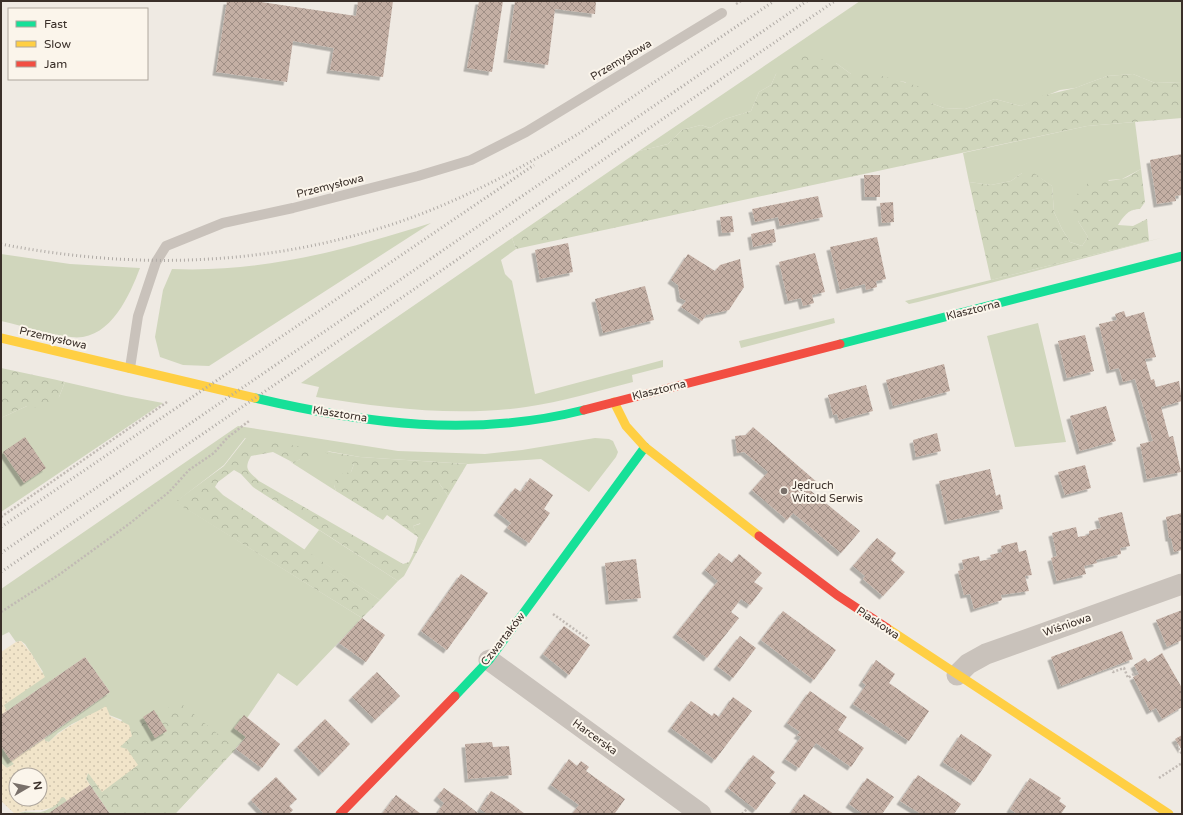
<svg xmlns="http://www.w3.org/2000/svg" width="1183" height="815" font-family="'Varela Round',sans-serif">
<defs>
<pattern id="forest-crowns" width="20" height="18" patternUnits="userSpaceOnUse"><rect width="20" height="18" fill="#d0d6bc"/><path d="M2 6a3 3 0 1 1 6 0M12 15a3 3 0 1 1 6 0" fill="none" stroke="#b3b8a2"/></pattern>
<pattern id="sand-dots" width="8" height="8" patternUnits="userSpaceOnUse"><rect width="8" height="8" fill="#f1e4c9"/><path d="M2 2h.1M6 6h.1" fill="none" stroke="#cfc4ad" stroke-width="1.8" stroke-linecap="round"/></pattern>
<pattern id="building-cross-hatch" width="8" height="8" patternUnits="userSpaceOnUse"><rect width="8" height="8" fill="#c4afa4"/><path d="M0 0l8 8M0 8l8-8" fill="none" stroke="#a08f86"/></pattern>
<filter id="shadow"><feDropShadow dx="-3.5" dy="3.5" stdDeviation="0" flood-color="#0004"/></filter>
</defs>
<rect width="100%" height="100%" fill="#efeae3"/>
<path fill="#d0d6bc" d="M860,1H1182V82L1155,83L1133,74L1107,76L1075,88L1060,90L1021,106L995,99L965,109L944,108L931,103L905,82L851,74L836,63L776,74L771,85L759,92L751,111L725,119L710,128L701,125L682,130L668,144L639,151Z
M1135,122L1141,169L1122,179L1109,180L1078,221L1088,237L1082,246L1070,242L1062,229L1054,212L1052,186L1033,173H1022L1011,181L991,185L969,182L963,153L1087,126Z
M431,223L209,366L183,365L160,357L155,337L163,290L172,269C261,273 346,250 431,223Z
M512,238L516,249L501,260L505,274L512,281L535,394L663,360V367L632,375L633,382C597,391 562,402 526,407C455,417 386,408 316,397L319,387L301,383Z
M1161,238L918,302L909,304L905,301Z
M1,254L70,264L140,268C129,297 109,342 71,337C47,334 24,326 1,321Z
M834,318L835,323L741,348L739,341Z
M1038,323L1066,442L1015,447L987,336Z
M65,382L126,396L163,403L1,512V418L27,406L59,397Z
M238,426L398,451L485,454L522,450L595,438L609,439L613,441L618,452L616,457L589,492L541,459L468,464L360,457L327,451L354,464L351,472L334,485L336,491L289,461L293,463L300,459L245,438L224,465L176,502L362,618L297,686L278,673L247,718L246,737L175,814L90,785L122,720L99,711L72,724L58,733L49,742L45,741V738L110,692L85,657L7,711L3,705L43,672L25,644L21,641L16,642L9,632L1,636V589Z
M431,483H439L448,496L423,541L418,537L413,526L420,524Z
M319,530L398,581L380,600L304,550Z
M1,746L15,764L7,768L1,763Z"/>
<path fill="url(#forest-crowns)" d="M802,54L836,63L851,74L861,70L928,89L931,103L944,108L965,109L995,99L1021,106L1042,96L1075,88L1107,76L1133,74L1155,83L1182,82V118L1087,126L516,249L512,238L639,151L668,144L682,130L701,125L710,128L725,119L751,111L759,92L771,85L776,74L791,59Z
M1141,169L1145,202L1140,209C1129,208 1123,217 1118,225L1133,226L1147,219L1149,241L991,280L969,182L991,185L1011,181L1022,173H1034L1052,186L1054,212L1062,229L1070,242L1082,246L1088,237L1078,221L1071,204C1091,172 1091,185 1121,179C1128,178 1135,172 1141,169Z
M1,368L57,380L65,382L59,397L45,409L27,406L1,418Z
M246,438L310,448L309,460L300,459L294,463L273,452L251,456C243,470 249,471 259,481L403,564L409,562L413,554L418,537L387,515L383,520L336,491L334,485L337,475L351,472L354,464L342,465L324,451L360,457L467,464L448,496L439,483L431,484L437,499L429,520L413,526L418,536L423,541L404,576L398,581L253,487L241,474L234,470L218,482L215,487L223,495L380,600L362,618L175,502L224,466Z
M178,701L236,749L175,814H110L86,779L88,773L138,765L127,749L120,747L131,736L129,725L154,710L162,712Z
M64,797L67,801L50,814H16C25,810 32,813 41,812C47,811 58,804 60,798Z"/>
<path fill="url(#sand-dots)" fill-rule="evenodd" d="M21,641L31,653L45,677L4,705L7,711L1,715V652L16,642Z
M106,706L110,716L129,725L132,736L120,747L127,749L138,765L102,792L88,773L86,779L90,785L67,801L64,797L61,798C55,813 36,809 24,811C21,812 18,813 15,814L1,801V763L7,768L14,764L11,761L45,738V741L49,742C61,730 75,723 89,715C95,712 100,710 106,706ZM16,775H40V799H16Z"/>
<path fill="url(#building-cross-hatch)" filter="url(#shadow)" d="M227,1H254L356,16L358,1H393L383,77L330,70L334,48L293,41L287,82L216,72Z
M479,1H503L492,72L467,68Z
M515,1H596L595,14L555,9L548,65L507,59Z
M1182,154V195L1175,196L1176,201L1157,204L1150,160Z
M864,175H880V197H865Z
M818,196L823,217L780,226L778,217L755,222L752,209Z
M893,202L894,222L882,223L880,203Z
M732,216L734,232L722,233L720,217Z
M774,229L776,242L753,247L751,234Z
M877,237L886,279L876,281L877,287L866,290L865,284L840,290L830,247Z
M568,243L573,272L540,279L535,250Z
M815,253L825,292L812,295L814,303L803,306L801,298L788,301L779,262Z
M688,254L715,271L720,265L740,259L744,287L729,310L706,315L702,321L681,307L686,301L680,298L678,285L671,280Z
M645,286L654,320L603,333L595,299Z
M1124,311L1126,317L1144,312L1156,357L1145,359L1151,380L1154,379L1156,387L1179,381L1182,401L1161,407L1169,437L1173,436L1181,472L1147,479L1140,444L1153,441L1135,379L1123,382L1119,368L1110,370L1099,324L1117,320L1115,314Z
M1085,335L1094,371L1067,378L1058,341Z
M944,364L950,391L893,406L886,380Z
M866,385L873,411L839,420L837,414L833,415L828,395Z
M1106,406L1116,441L1080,451L1070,416Z
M753,427L818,483L811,491L860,531L841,553L793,513L787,520L752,490L768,472L744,452L737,453L735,436L746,435Z
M937,433L941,451L916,457L913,440Z
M25,437L46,468L24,483L3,452Z
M1085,465L1091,488L1065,495L1058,472Z
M990,469L996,496L1000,494L1003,509L948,521L939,481Z
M530,478L553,495L544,509L550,513L529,543L507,528L511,523L497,512L515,488L521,492Z
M1122,512L1130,546L1120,548L1121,554L1096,560L1097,563L1084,566L1086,574L1057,581L1051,558L1057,556L1052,533L1076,527L1078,537L1089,535V531L1101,528L1098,518Z
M1182,513V550L1174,552L1171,538H1169L1166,517Z
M877,538L896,553L891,560L905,572L883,596L863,579L865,576L853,566Z
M1017,542L1019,552L1026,550L1032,575L1025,576L1029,591L1001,595L1002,600L974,609L970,594L964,595L958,571L964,569L962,560L979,556L980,561L992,559L990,555L1002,552L1001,546Z
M719,553L732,563L739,554L762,573L754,582L763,588L750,605L741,599L731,612L739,618L707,658L676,634L718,581L705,570Z
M636,559L641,598L609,601L605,563Z
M461,574L488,593L447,650L421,631Z
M1182,610V640L1167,647L1156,620Z
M783,611L836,650L814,680L761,640Z
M362,618L385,635L366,662L339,643Z
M564,626L590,645L569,675L543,654Z
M1122,631L1133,659L1061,686L1051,657Z
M740,636L756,648L733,678L717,666Z
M1162,653L1182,688V707L1162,719L1156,708L1150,711L1133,677L1139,674L1134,665L1145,658L1148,662Z
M85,657L110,692L11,761L1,746V715Z
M876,660L895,674L889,683L929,711L909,741L853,704L866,685L862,682Z
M377,672L400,696L375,720L352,697Z
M810,691L847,717L838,730L864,748L851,767L816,743L799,768L785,759L801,737L797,735L800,732L787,723Z
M733,697L752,711L715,760L671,728L691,701L712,716L714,713L719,717Z
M154,710L167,731L155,738L143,717Z
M244,715L280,744L262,768L236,749L246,737L234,728Z
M325,719L350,744L322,773L297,747Z
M961,734L992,755L974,782L943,762Z
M1182,735V750L1175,739Z
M492,742L493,747L509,746L512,775L468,779L465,744Z
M753,755L775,772L770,778L776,783L756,810L728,788Z
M569,759L577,766L581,761L589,767L586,771L625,799L615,813L572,814L579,805L551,785Z
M918,775L961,804L954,814H921L900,801Z
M276,777L297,799L289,806L293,810L289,814H264L251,800Z
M867,778L894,797L882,814H863L849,804Z
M1030,778L1061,798L1059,801L1066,806L1061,814H1017L1010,809Z
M90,785L110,814H50L49,813Z
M444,788L464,802L479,814H440L438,812L444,803L437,797Z
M491,791L512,804L525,814H487L480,809Z
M804,794L834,814H790Z
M396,795L421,814H382Z"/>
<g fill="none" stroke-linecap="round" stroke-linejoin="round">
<path stroke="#c1bab4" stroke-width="2.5" stroke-dasharray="2 2" stroke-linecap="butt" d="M736,4L741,1
M1,517L167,402
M1,612L60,574L129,524L169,492L189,470L214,453L227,438L249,421
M553,614L588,639
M1111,668L1113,672L1124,668L1128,678L1138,671
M1176,745L1182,754
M1159,778L1182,763
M742,814L747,809"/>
<path stroke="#c9c2bb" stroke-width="10" d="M130,368L138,316L156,262L166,246L223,223L293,208L418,176L471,160L526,132L722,13"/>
<path stroke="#c9c2bb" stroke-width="21" d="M489,660L701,814
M957,675L968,664L986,654L1182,584"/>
<path stroke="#16e098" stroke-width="9" d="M840,344L1182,256
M255,398C366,424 473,438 584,410
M455,696L489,660L645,447"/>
<path stroke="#ffcf43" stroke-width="9" d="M1,338L255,398
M614,402L626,426L645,447L759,536
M887,628L1169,814"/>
<path stroke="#f24e42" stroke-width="9" d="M584,410L840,344
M759,536L837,595L887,628
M340,814L455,696"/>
<path stroke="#b0aba6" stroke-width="3" stroke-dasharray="1 3" stroke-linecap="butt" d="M1,244C123,268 247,267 367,232C442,211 512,174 578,134L774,1
M1,527L534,165
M1,553L807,1
M1,572L835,1"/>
</g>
<circle fill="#79706a" stroke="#fbf5eb" stroke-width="1.5" cx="784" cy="491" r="4"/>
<g text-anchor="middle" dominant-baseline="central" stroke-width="4" stroke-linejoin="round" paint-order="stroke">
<g font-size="11" fill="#3a2f29" stroke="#fbf5eb">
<text transform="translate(621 60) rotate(-31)">Przemysłowa</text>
<text transform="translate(330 186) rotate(-14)">Przemysłowa</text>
<text transform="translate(973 310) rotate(-14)">Klasztorna</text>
<text transform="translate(53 338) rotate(13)">Przemysłowa</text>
<text transform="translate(659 390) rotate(-14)">Klasztorna</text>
<text transform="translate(340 414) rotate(9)">Klasztorna</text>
<text transform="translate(878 623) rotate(34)">Piaskowa</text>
<text transform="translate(1067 625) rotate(-19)">Wiśniowa</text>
<text transform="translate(503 639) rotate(-52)">Czwartaków</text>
<text transform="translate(595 737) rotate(36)">Harcerska</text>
</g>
<g font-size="11" fill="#3a2f29" stroke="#fbf5eb" text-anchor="start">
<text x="792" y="485">Jędruch<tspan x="792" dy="13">Witold Serwis</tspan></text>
</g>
</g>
<rect width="1183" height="815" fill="none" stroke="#3a2f29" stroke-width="4"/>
<rect x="8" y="8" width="140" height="72" fill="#fbf5eb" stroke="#aea69d"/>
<rect x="16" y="21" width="20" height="6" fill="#16e098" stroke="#aea69d"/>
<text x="44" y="28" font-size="12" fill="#3a2f29">Fast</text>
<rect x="16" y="41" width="20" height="6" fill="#ffcf43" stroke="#aea69d"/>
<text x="44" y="48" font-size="12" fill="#3a2f29">Slow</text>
<rect x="16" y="61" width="20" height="6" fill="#f24e42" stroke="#aea69d"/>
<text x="44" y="68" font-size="12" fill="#3a2f29">Jam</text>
<g transform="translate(28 787) rotate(81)"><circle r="19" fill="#fbf5eb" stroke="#aea69d"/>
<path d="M0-3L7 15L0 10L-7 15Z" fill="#79706a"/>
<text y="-6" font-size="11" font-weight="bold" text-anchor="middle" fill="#3a2f29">N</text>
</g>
</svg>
